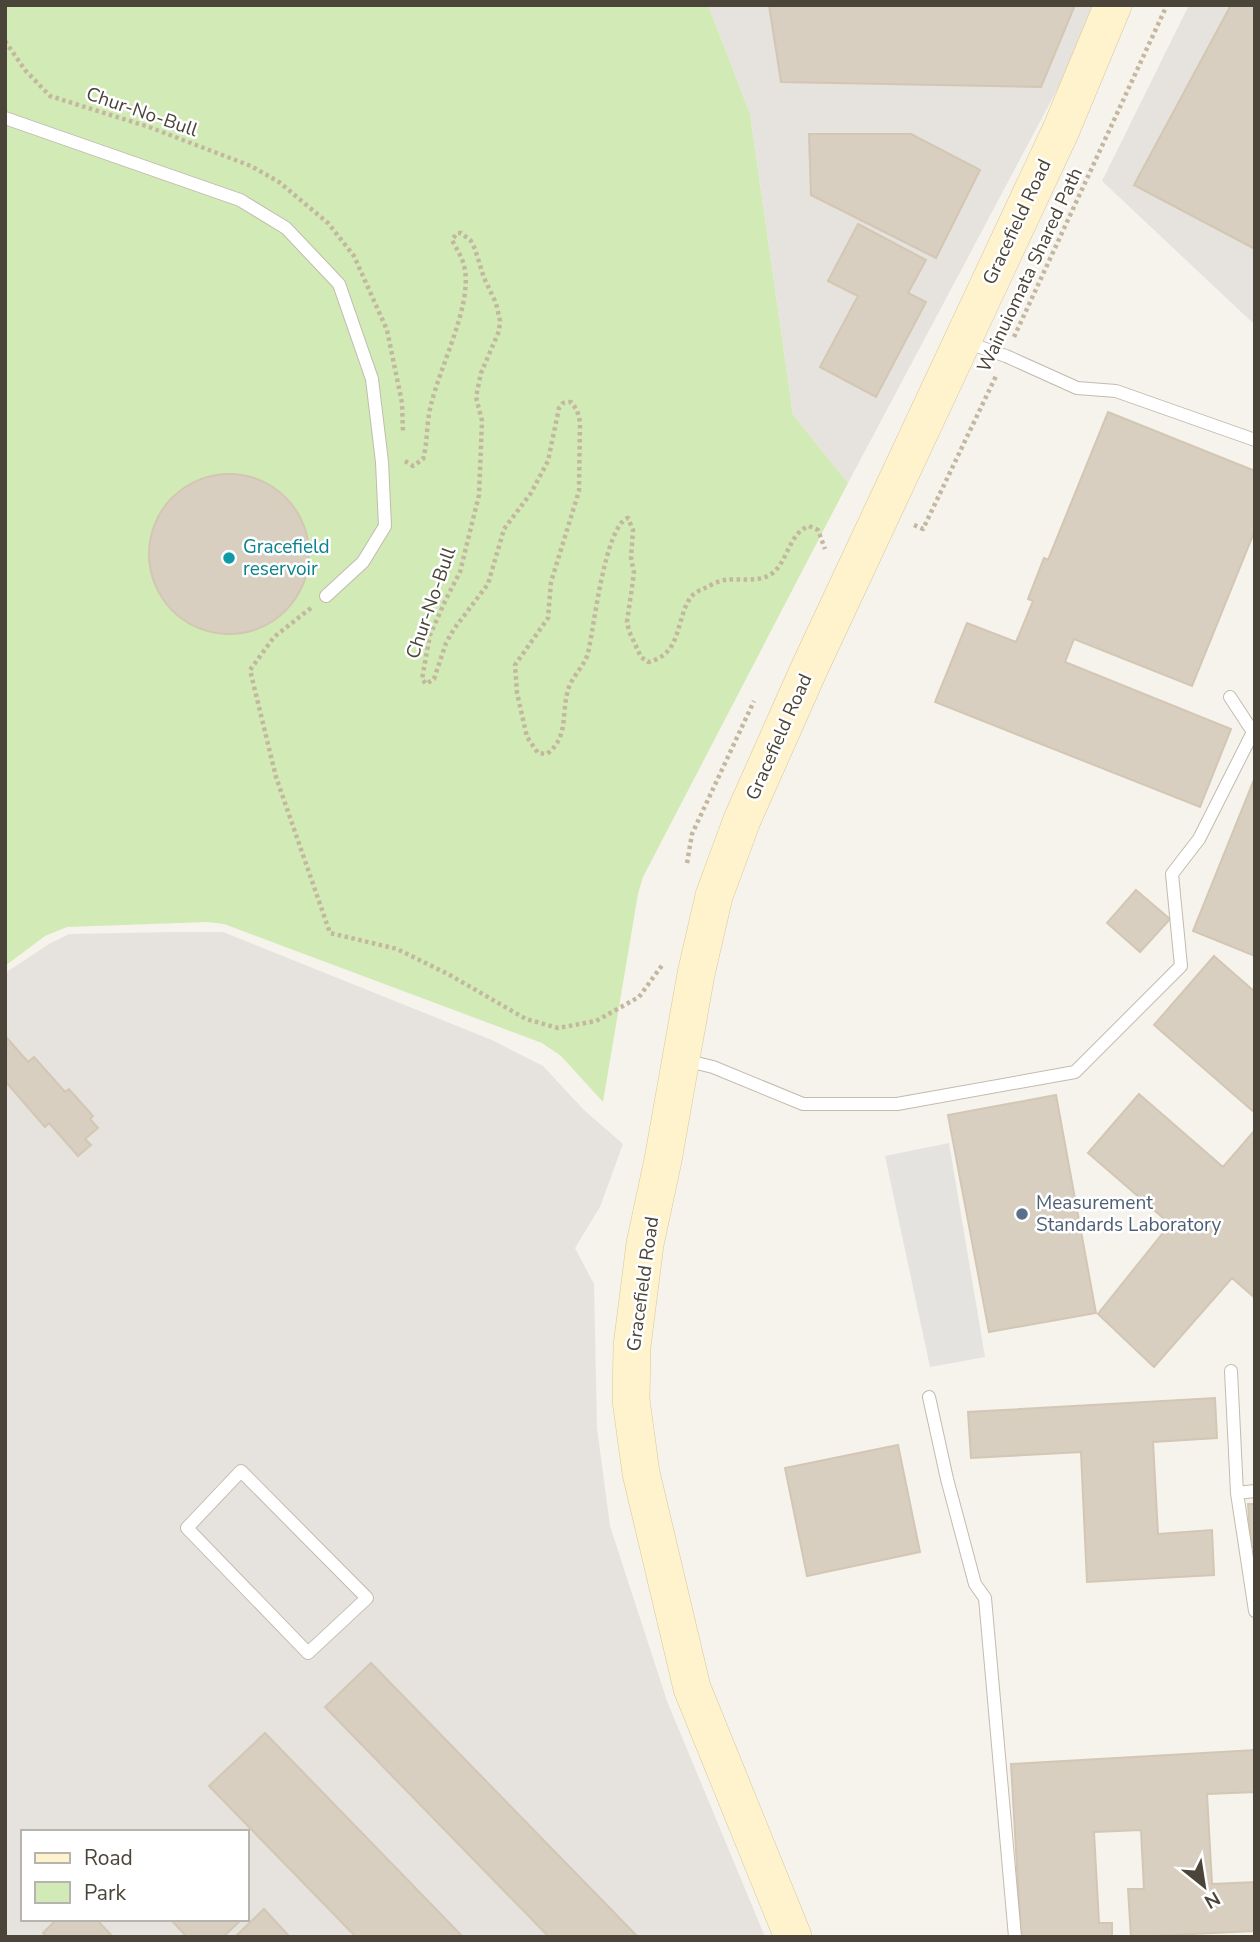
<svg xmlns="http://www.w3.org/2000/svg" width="1260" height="1942" font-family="'Nunito Sans',sans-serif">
<rect width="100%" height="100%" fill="#f6f3ec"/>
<path fill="#e6e2dd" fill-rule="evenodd" d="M708,5H1102L848,483L793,415L750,114Z
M1189,5H1255V325L1102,181Z
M173,932H223L492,1040L543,1066L584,1110L623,1144L600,1207L575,1248L594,1284L597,1428L610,1526L667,1701L765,1937H7L5,973L49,944L69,934ZM23,1832H247V1919H23Z"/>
<path fill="#d2eab5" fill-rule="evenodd" d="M5,5H708L750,114L793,415L848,483L643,877L638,894L603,1102L561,1056L542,1043L224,924L207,922L67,927L45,936L5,966ZM224,474C244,475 262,479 279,491C328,529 312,609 255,630C238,635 219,636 202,629C183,622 164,608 156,587C133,530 167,485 224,474Z"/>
<path fill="#e5e3e0" d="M949,1143L985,1357L930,1367L885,1156Z"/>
<path fill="#d8cfc1" stroke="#d3c7b4" stroke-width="2" d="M769,5H1075L1041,87L781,82Z
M1231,5H1255V249L1134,185Z
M809,134H911L980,170L936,258L811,195Z
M858,224L926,260L908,293L926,302L876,397L820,367L858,296L828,281Z
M1108,412L1255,471V530L1192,686L1074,639L1065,662L1231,729L1200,807L935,702L967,623L1016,642L1033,601L1028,599L1044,558L1048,560Z
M149 554a80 80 0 1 1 160 0a80 80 0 1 1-160 0Z
M1255,777V956L1193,931Z
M1136,890L1170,919L1140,952L1107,923Z
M1214,956L1255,992V1113L1154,1025Z
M7,1038L28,1062L34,1057L65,1092L69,1089L93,1116L90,1119L98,1128L85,1139L91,1145L78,1156L49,1123L45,1127L5,1081Z
M1139,1094L1223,1167L1255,1130V1298L1232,1278L1154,1367L1098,1314L1170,1224L1088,1153Z
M1056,1095L1096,1313L989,1332L948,1115Z
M1215,1398L1217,1438L1153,1442L1158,1534L1212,1530L1214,1575L1087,1582L1081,1452L971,1458L968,1412Z
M898,1445L920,1552L807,1576L785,1468Z
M1248,1504H1255V1547H1251Z
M371,1663L638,1937H549L325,1707Z
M265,1733L463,1937H356L209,1786Z
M1255,1750V1792L1207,1794L1212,1884L1255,1882V1931L1131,1937L1128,1889H1144L1141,1830L1094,1832L1099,1923H1112V1937H1021L1011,1764Z
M264,1909L290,1937H235Z
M57,1919H96L113,1937H47L43,1933Z
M170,1919H242L223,1937H187Z"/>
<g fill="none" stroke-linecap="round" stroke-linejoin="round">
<g stroke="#c2bbae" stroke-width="14">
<path id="service" d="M5,118L240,200L286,228L339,284L372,379L382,462L385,526L363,562L326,596
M965,342L1006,356L1077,388L1116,391L1255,440
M684,1060L713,1067L803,1104H897L1075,1072L1181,966L1172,874L1199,839L1253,732L1230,697
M1231,1371L1237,1493L1255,1611
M929,1397L947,1479L975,1584L985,1598L1015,1937
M241,1471L367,1598L308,1653L187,1528Z
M1237,1493L1255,1491"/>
</g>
<g stroke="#d6c79b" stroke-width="38">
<path id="secondary" d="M793,1937L692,1688L641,1473L631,1400L632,1346L645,1244L663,1160L696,974L714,896L742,820L809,669L1061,130L1113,5"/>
</g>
<path stroke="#c4b79f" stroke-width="4.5" stroke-dasharray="3.5 3.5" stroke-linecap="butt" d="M5,41L25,70L50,96L149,127L251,166L279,182L328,223L354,256L387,330L402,403L403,433
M1014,337L1167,5
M405,461L413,466L423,459C428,442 426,423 431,405C440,366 471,308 465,270C463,258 457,250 452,240L457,233H461L471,241L475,249L484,278L496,303L500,321L499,331L481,373L476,397L482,421L479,495L460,572L446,599L430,635L422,679L426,684L434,679L446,643L454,629L488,584L504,529L531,493L548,461L559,408L563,403L571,402L577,410L580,422L579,491L551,582L548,618L515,665L517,693L527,737L538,753L547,754C569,737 561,714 568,690C572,676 584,667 588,653C594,628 605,525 628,518L633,530L631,558L634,573L627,622L629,631L641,657L648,662C683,654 675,619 691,597C694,593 700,590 705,588C711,585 718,581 725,580C738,578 756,582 768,576C788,566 787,534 809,526L818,530L825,549
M914,525L923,529L996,376
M311,608L274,637L250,670L276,777L330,933L397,949L448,974L526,1019L558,1028L596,1021L639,997L663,964
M687,863L692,834L754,701"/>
<use href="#service" stroke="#fff" stroke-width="12"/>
<use href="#secondary" stroke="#fff3cd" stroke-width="37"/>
</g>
<circle fill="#0f9aa8" stroke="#fff" stroke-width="2.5" cx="229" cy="558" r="7"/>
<circle fill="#5c6f8a" stroke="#fff" stroke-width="2.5" cx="1022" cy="1214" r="7"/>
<g text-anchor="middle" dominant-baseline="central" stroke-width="5" stroke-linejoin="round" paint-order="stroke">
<g font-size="19" fill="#4b4439" stroke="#fff">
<text transform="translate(142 112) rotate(19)">Chur-No-Bull</text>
<text transform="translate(1017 222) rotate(-65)">Gracefield Road</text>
<text transform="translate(1030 270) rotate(-65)">Wainuiomata Shared Path</text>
<text transform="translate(431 603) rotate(-71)">Chur-No-Bull</text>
<text transform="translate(779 737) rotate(-66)">Gracefield Road</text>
<text transform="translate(643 1284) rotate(-82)">Gracefield Road</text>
</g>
<g font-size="19" fill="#0d838f" stroke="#fff" text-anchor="start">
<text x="243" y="547">Gracefield<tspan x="243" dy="22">reservoir</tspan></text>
</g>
<g font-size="19" fill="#4e5e75" stroke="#fff" text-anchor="start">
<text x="1036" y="1203">Measurement<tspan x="1036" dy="22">Standards Laboratory</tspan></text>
</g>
</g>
<rect width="1260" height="1942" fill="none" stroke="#4b4439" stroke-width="14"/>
<rect x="21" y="1830" width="228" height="91" fill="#ffffff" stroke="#b7b4b0" stroke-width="2"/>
<rect x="35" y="1853" width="35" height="10" fill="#fff3cd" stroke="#b7b4b0" stroke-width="2"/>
<text x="84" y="1865" font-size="21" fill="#4b4439">Road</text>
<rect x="35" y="1882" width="35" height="21" fill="#d2eab5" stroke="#b7b4b0" stroke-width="2"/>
<text x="84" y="1900" font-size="21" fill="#4b4439">Park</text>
<g transform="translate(1204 1886) rotate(150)" stroke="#ffffff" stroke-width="5" paint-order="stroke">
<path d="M0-5L12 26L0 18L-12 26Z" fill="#4b4439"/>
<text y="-10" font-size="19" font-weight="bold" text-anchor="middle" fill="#4b4439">N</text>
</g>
</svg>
